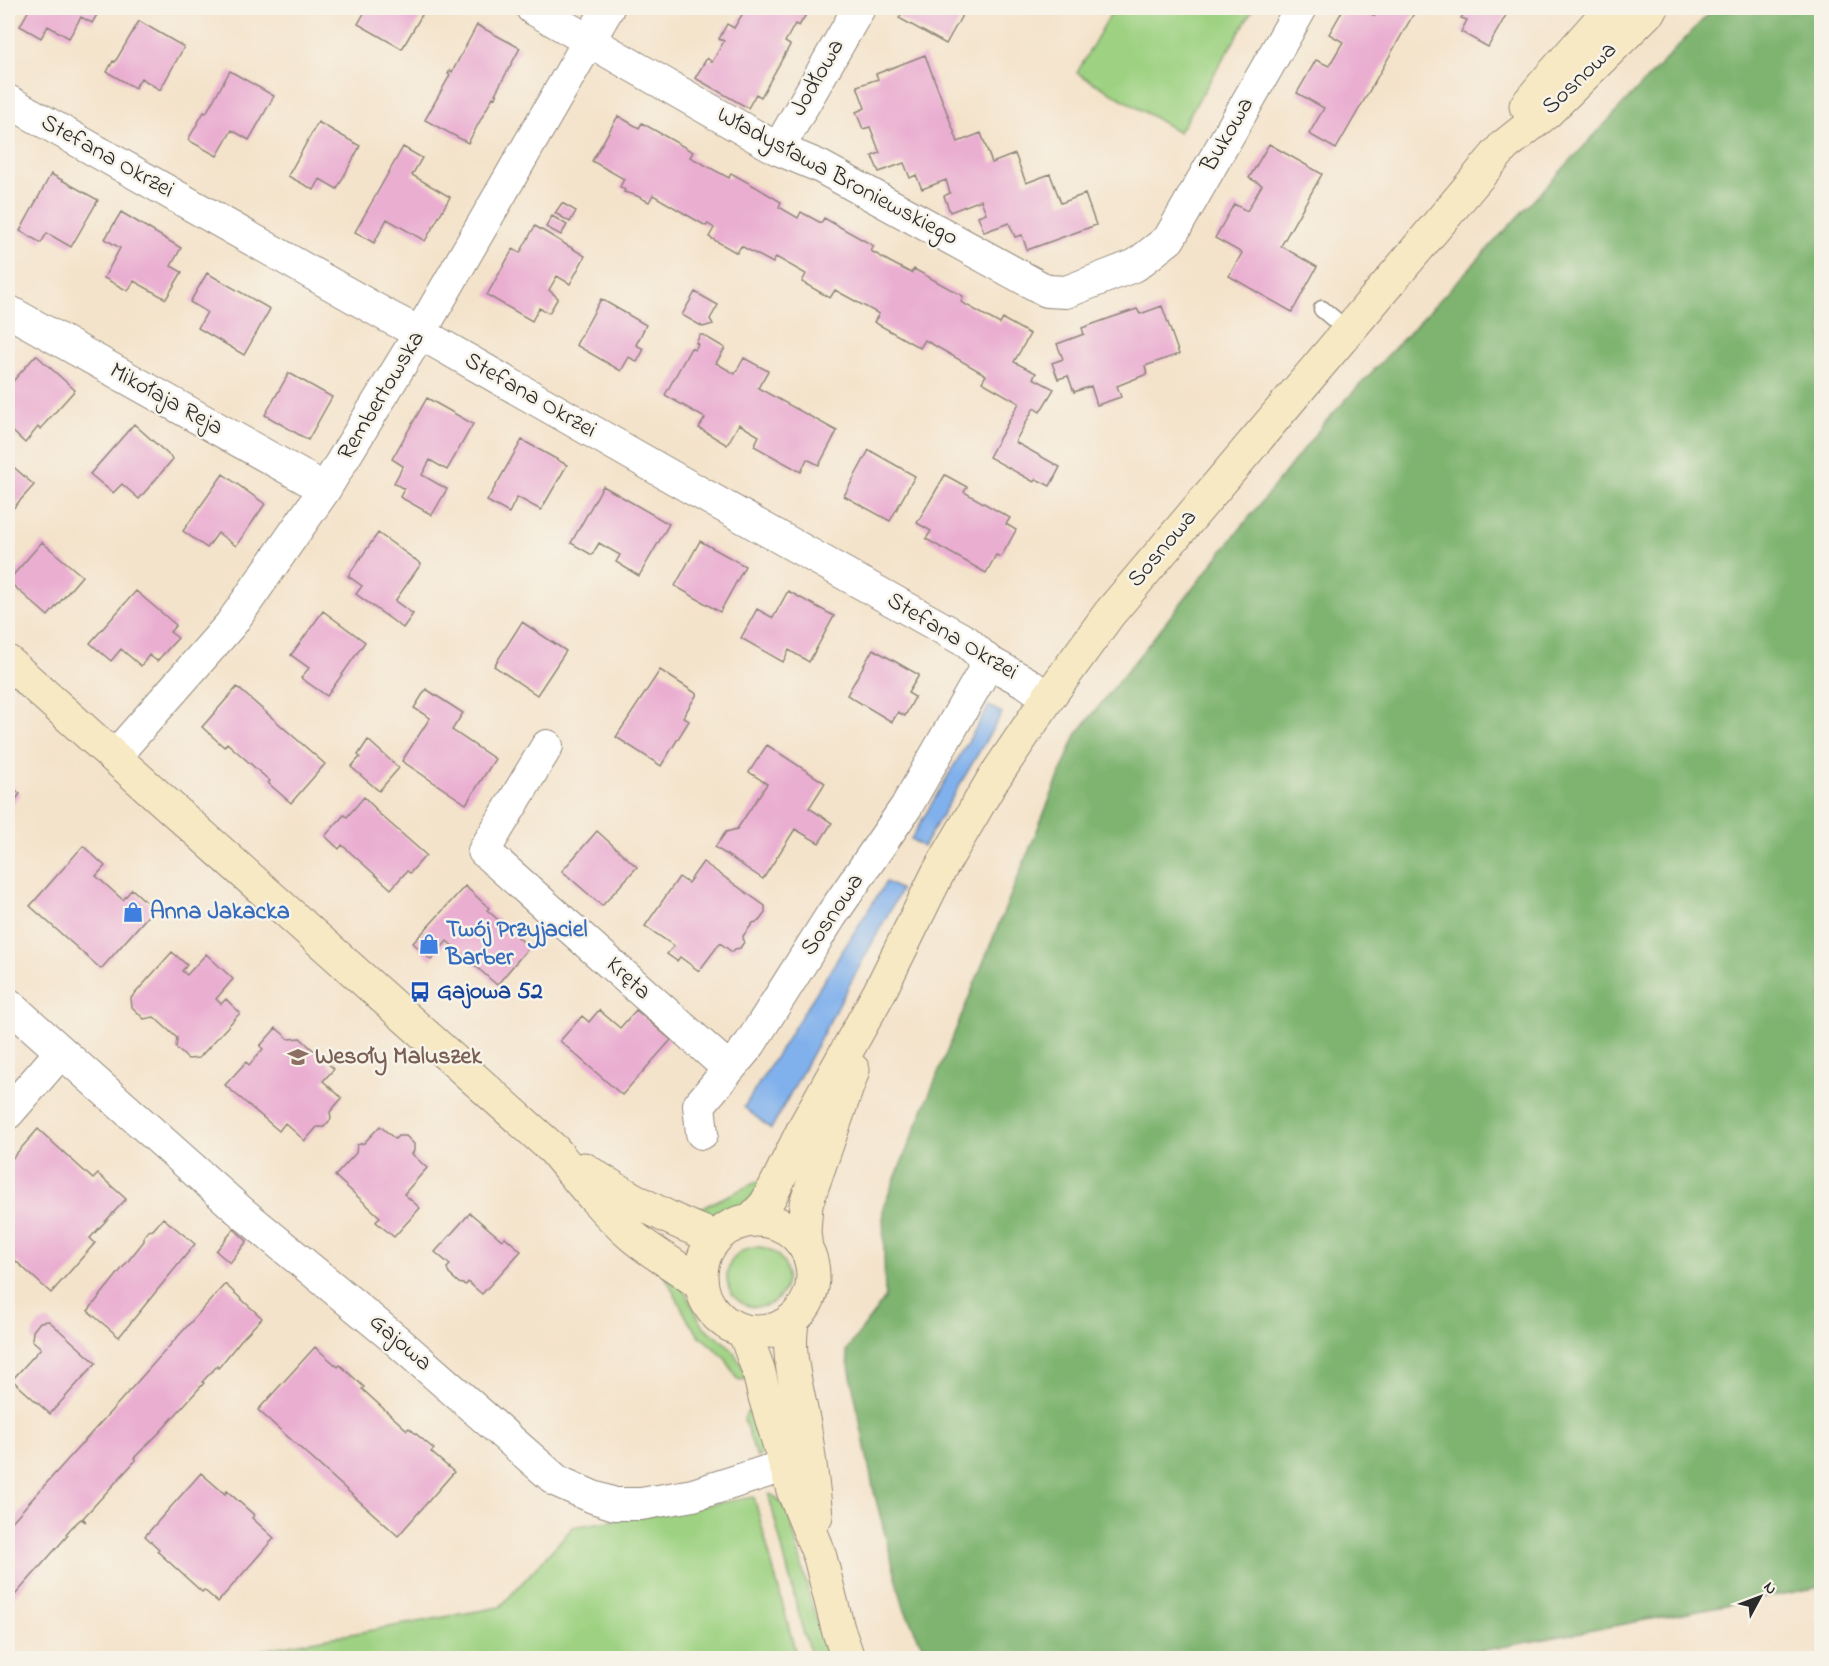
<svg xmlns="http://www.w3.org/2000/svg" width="1829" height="1666" font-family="'Indie Flower',sans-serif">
<rect width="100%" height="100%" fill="#f7f3e8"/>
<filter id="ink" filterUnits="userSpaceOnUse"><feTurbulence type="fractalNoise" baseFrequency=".0167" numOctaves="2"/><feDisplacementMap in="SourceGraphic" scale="12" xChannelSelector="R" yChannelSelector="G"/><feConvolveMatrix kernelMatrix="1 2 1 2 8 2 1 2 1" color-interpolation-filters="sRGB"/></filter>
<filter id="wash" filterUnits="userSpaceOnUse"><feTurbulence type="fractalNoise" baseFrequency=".008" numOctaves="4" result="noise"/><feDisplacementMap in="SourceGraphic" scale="24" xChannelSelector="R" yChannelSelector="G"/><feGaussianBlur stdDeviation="1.35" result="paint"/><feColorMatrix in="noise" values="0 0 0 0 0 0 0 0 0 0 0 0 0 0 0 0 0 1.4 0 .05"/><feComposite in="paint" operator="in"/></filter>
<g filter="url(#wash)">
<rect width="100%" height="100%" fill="#f4e3cb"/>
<path fill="#9ed282" stroke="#647e56" stroke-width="1.5" d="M1114,8H1254L1179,132L1077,73Z
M767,1177C762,1185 757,1194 750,1201C737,1215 709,1217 691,1213Z
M727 1277a30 30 0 1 1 60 0a30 30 0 1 1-60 0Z
M664,1274L684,1290L703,1326L730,1347L741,1364L747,1379L738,1380L725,1358L698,1334L689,1322Z
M757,1409C760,1425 772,1447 757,1458L744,1420L747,1412Z
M770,1494C779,1498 785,1506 789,1515L810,1598L828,1658H813L804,1635L769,1496Z
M754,1497L797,1658H217L500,1607L573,1527Z"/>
<path fill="#7eb470" stroke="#54704e" stroke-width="1.5" d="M1822,8L1821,1587L1444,1658H928L904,1608L874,1492L846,1351L885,1298L883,1208L1076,735L1326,421L1711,11Z"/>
<path fill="#81b1ec" stroke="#566e8c" stroke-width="1.5" d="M989,706L1002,713L923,847L911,839Z
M886,882L901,890L771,1129L744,1107Z"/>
<g id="blocks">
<path fill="#eaaed1" d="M30,8H101L92,23L81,17L69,38L48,26L41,38L20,26Z
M367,8H426L402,49L358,24Z
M746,8H810L799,26L795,24L785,42L790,45L761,97L756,94L748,108L695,78L707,58L712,62L724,41L719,39L727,24L734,28Z
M905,8H966L946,44L899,18Z
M1344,8H1360L1375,16L1379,8H1417L1336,149L1309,134L1324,108L1297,93L1316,60L1329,66L1343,42L1329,34Z
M1468,8H1510L1488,47L1461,32L1467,20L1461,18Z
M139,21L184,47L160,90L141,78L135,88L107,72L113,61L115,62Z
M477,25L520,48L495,94H497L495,98L493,97L468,143L425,120L450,75L448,74L450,70L452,72Z
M925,55L958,142L981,133L992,163L1015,154L1026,183L1050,174L1061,203L1085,194L1096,225L1027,250L1022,235L1015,237L1009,223L984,232L978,216L986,213L981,200L950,212L944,196L950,193L946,180L922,189L916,175L910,178L904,163L879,172L872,156L880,153L870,127L863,129L856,112L865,108L857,86L878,79L876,74Z
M230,71L274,96L249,140L232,130L217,156L188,140L204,112L206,113Z
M618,116L639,128L642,123L693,152L690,157L729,178L731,173L756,187L781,202L779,207L798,218L801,212L821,223L824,218L874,246L871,251L890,262L911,273L914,269L963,296L961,302L1000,324L1003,319L1030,334L1014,362L1036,373L1033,378L1054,389L1040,412L1034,408L1015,442L1060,467L1050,486L1036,479L1034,482L989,457L1019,403L982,382L986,375L925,340L920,348L874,322L879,314L835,290L830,298L802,282L806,274L776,257L773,263L741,246L737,253L709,237L714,228L708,224L706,226L653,195L649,202L635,195L624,192L625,190L620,187L624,179L592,161Z
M318,122L360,146L337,189L320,179L314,190L288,176Z
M1269,144L1322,174L1281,246L1317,267L1292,312L1229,276L1242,253L1215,238L1234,204L1247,211L1255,197L1262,185L1249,178Z
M403,147L422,158L412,175L450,197L425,241L387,219L374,243L355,232Z
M51,174L98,200L71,247L47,233L41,243L20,231Z
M562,203L576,211L570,222L555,213Z
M121,212L181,248L171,266L182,272L166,299L134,281L128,291L104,278L120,248L105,239Z
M552,216L567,225L561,235L546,227Z
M535,226L585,256L570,284L557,276L549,290L558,298L549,313L539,308L532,321L487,295L513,249L520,253Z
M207,273L270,309L244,355L198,328L207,312L190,302Z
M695,292L718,305L710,319L713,324L703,327L682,315Z
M601,299L646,325L636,345L644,349L637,362L629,357L621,371L576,345Z
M1162,306L1179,354L1145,366L1147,374L1117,386L1121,397L1097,405L1091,386L1074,392L1068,376L1058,379L1052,363L1063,359L1057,344L1084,334L1082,328L1110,318L1137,309L1140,314Z
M700,335H703L725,348L716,363L735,374L744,358L768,371L758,388L837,431L819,465L807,459L801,472L754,446L759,436L739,424L727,445L699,428L705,418L665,395L691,348L695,350L698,344L696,343Z
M36,355L75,390L40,429L38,427L25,443L8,427V387Z
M289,373L332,397L308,440L265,415Z
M427,398L473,424L447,470L430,460L422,475L447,489L432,515L400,497L404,489L394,483L403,466L392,459Z
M134,424L173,459L139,499L122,484L113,493L90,474Z
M522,440L567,465L541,510L517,497L509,513L487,501Z
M869,450L915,476L890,521L844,496Z
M8,462L34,485L8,514Z
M223,474L265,504L236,546L218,533L207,548L183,531Z
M945,475L967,487L964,492L1010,518L1006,524L1016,530L1001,557L996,555L986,573L926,539L931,531L917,523Z
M603,486L669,524L639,576L616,562L620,555L599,543L592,555L571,543Z
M378,533L421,564L395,601L413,614L403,628L356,594L362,586L348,576Z
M700,541L745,566L720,612L675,586Z
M42,542L82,576L48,616L8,581Z
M136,591L176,625L170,632L178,638L157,661L149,655L141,666L121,649L111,661L90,643Z
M788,591L834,616L809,662L789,650L783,662L741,638L757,609L773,618Z
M323,611L365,642L327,696L301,678L309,668L291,655Z
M522,622L566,651L537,695L494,666Z
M873,649L919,675L908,693L915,697L905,716L898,712L892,722L847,695Z
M660,670L697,694L683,717L689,721L661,766L616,737Z
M237,687L325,764L291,803L268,783L270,781L227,743L224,747L202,727Z
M426,689L463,713L452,730L495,759L466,804L402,761L430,718L414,708Z
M368,740L399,768L379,791L351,767L360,757L358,755Z
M767,745L825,783L809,808L832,823L819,843L795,829L763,879L715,847L726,832L737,829L767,784L749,772Z
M8,783L20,794L8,809Z
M364,797L376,809L375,810L426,855L410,873L407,871L391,889L342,845L339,849L325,836L344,815L347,817Z
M597,831L637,867L602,906L562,871Z
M83,846L105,866L96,876L123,900L132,889L154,909L101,969L30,906Z
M703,862L765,906V913L759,921L753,923L743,936L744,942L740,948L735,949L732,952L720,943L699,971L680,957L677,961L667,954L674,946L645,926L679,877L688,883Z
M465,886L489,908L487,910L529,947L497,985L447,941L431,960L413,943Z
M172,952L187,965L182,971L187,975L206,954L233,979L216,999L221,1004L226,999L240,1013L199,1058L188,1059L176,1048L177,1038L154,1017L144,1019L132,1007L131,998Z
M599,1010L620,1028L636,1010L671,1040L622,1095L560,1041L582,1016L589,1022Z
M276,1028L289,1039L300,1038L334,1069L323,1081L342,1098L330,1112L331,1119L324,1127H317L305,1141L285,1123L279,1131L225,1085L246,1062L249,1065L263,1049L260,1046Z
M380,1126L395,1139L398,1136H406L414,1144V1151L412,1154L427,1168L404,1194L420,1208L394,1237L376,1222L380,1217L335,1176L356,1153L357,1145L364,1143Z
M38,1129L93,1179L98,1174L126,1199L90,1238L95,1243L51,1293L8,1254V1180L10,1177L8,1176V1163Z
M470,1213L502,1240L505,1237L521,1251L482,1294L468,1282L466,1285L459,1283L449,1274L447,1268L450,1265L435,1252Z
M163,1218L195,1244L119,1337L88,1311L144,1241V1236L148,1231L153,1230Z
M234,1229L247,1241L230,1263L216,1251Z
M225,1284L262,1318L241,1340L220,1366L218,1368L217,1366L202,1382L204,1383L160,1432L134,1458L136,1460L83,1518L86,1522L81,1519L72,1527L66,1534L68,1535L8,1603V1526Z
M49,1321L96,1363L50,1414L12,1380L41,1348L32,1340L33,1331L40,1322Z
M315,1347L338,1367L340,1365L364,1387L362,1389L407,1430L409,1428L434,1449L431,1452L454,1472L398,1536L258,1410Z
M201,1473L225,1494L227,1491L254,1515L252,1518L274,1538L218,1602L204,1590L202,1592L157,1551L159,1549L145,1536Z"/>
</g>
</g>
<g filter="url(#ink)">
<use href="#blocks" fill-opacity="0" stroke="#90877b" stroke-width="1.5"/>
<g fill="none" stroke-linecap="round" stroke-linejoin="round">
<g stroke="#90877b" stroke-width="19">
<path id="lane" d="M1322,309L1347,330"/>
</g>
<g stroke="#90877b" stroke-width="34">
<path id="street" d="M532,8L778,149L819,166L1047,291L1066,292L1136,265L1169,239L1301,8
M8,101L389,317L420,333L693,489L967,642L989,662L1027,683L1048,698
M778,149L859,8
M8,311L325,489
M547,746L484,851L729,1069
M114,757L231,624L325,489L420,333L608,8
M8,1004L239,1210L395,1339L557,1481L593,1497L615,1504H641L693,1495L809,1458
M8,1113L61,1052
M702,1133L699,1105L750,1044L831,916L906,807L989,662"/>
</g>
<g stroke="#90877b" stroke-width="35">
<path id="secondary" d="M1526,106L1544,84L1611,8
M8,662L554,1150C578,1179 602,1209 630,1234C652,1254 679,1266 702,1286
M584,1169C625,1196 669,1221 716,1237
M751,1220L766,1204L776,1185L805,1126L879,993L938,873L992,781L1048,698L1109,614L1504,146L1547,112L1652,8
M701 1276a56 56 0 1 1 112 0a56 56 0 1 1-112 0Z
M806,1249L804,1232L806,1204L853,1070
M793,1319C785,1351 798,1392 804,1424C809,1455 813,1485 816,1516
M744,1331L758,1369L765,1397L793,1490L820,1557L838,1629L848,1658"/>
</g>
<use href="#lane" stroke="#fff" stroke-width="16"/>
<use href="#street" stroke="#fff" stroke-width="32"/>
<use href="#secondary" stroke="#f7e9c3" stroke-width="33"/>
</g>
</g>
<defs>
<g id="shop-bare" transform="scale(1.62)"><path d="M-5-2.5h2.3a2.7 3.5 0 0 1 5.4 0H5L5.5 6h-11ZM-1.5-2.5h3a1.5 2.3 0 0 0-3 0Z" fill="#3f7fe0" stroke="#f7f3e8" stroke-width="2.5" paint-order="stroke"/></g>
<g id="bus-bare" transform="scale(1.62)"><path d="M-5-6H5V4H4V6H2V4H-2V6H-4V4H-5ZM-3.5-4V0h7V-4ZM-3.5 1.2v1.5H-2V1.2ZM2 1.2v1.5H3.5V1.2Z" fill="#1a4fb4" stroke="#f7f3e8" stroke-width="2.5" paint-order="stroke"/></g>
<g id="school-bare" transform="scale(1.62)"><path d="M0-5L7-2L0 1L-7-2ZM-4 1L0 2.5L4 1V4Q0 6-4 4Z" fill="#8d6e63" stroke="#f7f3e8" stroke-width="2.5" paint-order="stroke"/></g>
</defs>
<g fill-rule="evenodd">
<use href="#shop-bare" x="133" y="912"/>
<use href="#shop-bare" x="429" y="944"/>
<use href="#bus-bare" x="420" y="992"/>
<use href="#school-bare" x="298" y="1057"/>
</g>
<g text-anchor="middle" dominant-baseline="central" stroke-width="5" stroke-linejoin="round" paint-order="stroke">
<g font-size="24" fill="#2b2b2b" stroke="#f7f3e8">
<text transform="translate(818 78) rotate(-60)">Jodłowa</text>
<text transform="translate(1580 79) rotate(-44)">Sosnowa</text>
<text transform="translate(1228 135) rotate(-60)">Bukowa</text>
<text transform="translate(107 157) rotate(29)">Stefana Okrzei</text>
<text transform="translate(837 177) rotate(28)">Władysława Broniewskiego</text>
<text transform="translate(382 396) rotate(-59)">Rembertowska</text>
<text transform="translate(530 396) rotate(30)">Stefana Okrzei</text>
<text transform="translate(166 400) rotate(29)">Mikołaja Reja</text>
<text transform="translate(1163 549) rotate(-50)">Sosnowa</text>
<text transform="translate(952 637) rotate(31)">Stefana Okrzei</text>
<text transform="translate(833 915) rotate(-56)">Sosnowa</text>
<text transform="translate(628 979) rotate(42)">Kręta</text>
<text transform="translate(400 1343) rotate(41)">Gajowa</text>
</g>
<g font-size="24" font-weight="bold" fill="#366cbe" stroke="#f7f3e8" text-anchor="start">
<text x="150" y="912">Anna Jakacka</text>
<text x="446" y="930">Twój Przyjaciel<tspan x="446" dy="28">Barber</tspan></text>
</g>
<g font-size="24" font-weight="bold" fill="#164399" stroke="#f7f3e8" text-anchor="start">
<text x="437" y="992">Gajowa 52</text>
</g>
<g font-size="24" font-weight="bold" fill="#785e54" stroke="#f7f3e8" text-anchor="start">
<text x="315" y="1057">Wesoły Maluszek</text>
</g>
</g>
<rect width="1829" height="1666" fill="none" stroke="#f7f3e8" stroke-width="30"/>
<g transform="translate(1760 1597) rotate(49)" stroke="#f7f3e8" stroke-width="4.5" paint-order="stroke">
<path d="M0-4.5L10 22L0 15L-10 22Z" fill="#2b2b2b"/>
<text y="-9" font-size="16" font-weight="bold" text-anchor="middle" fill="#2b2b2b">N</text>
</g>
</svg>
